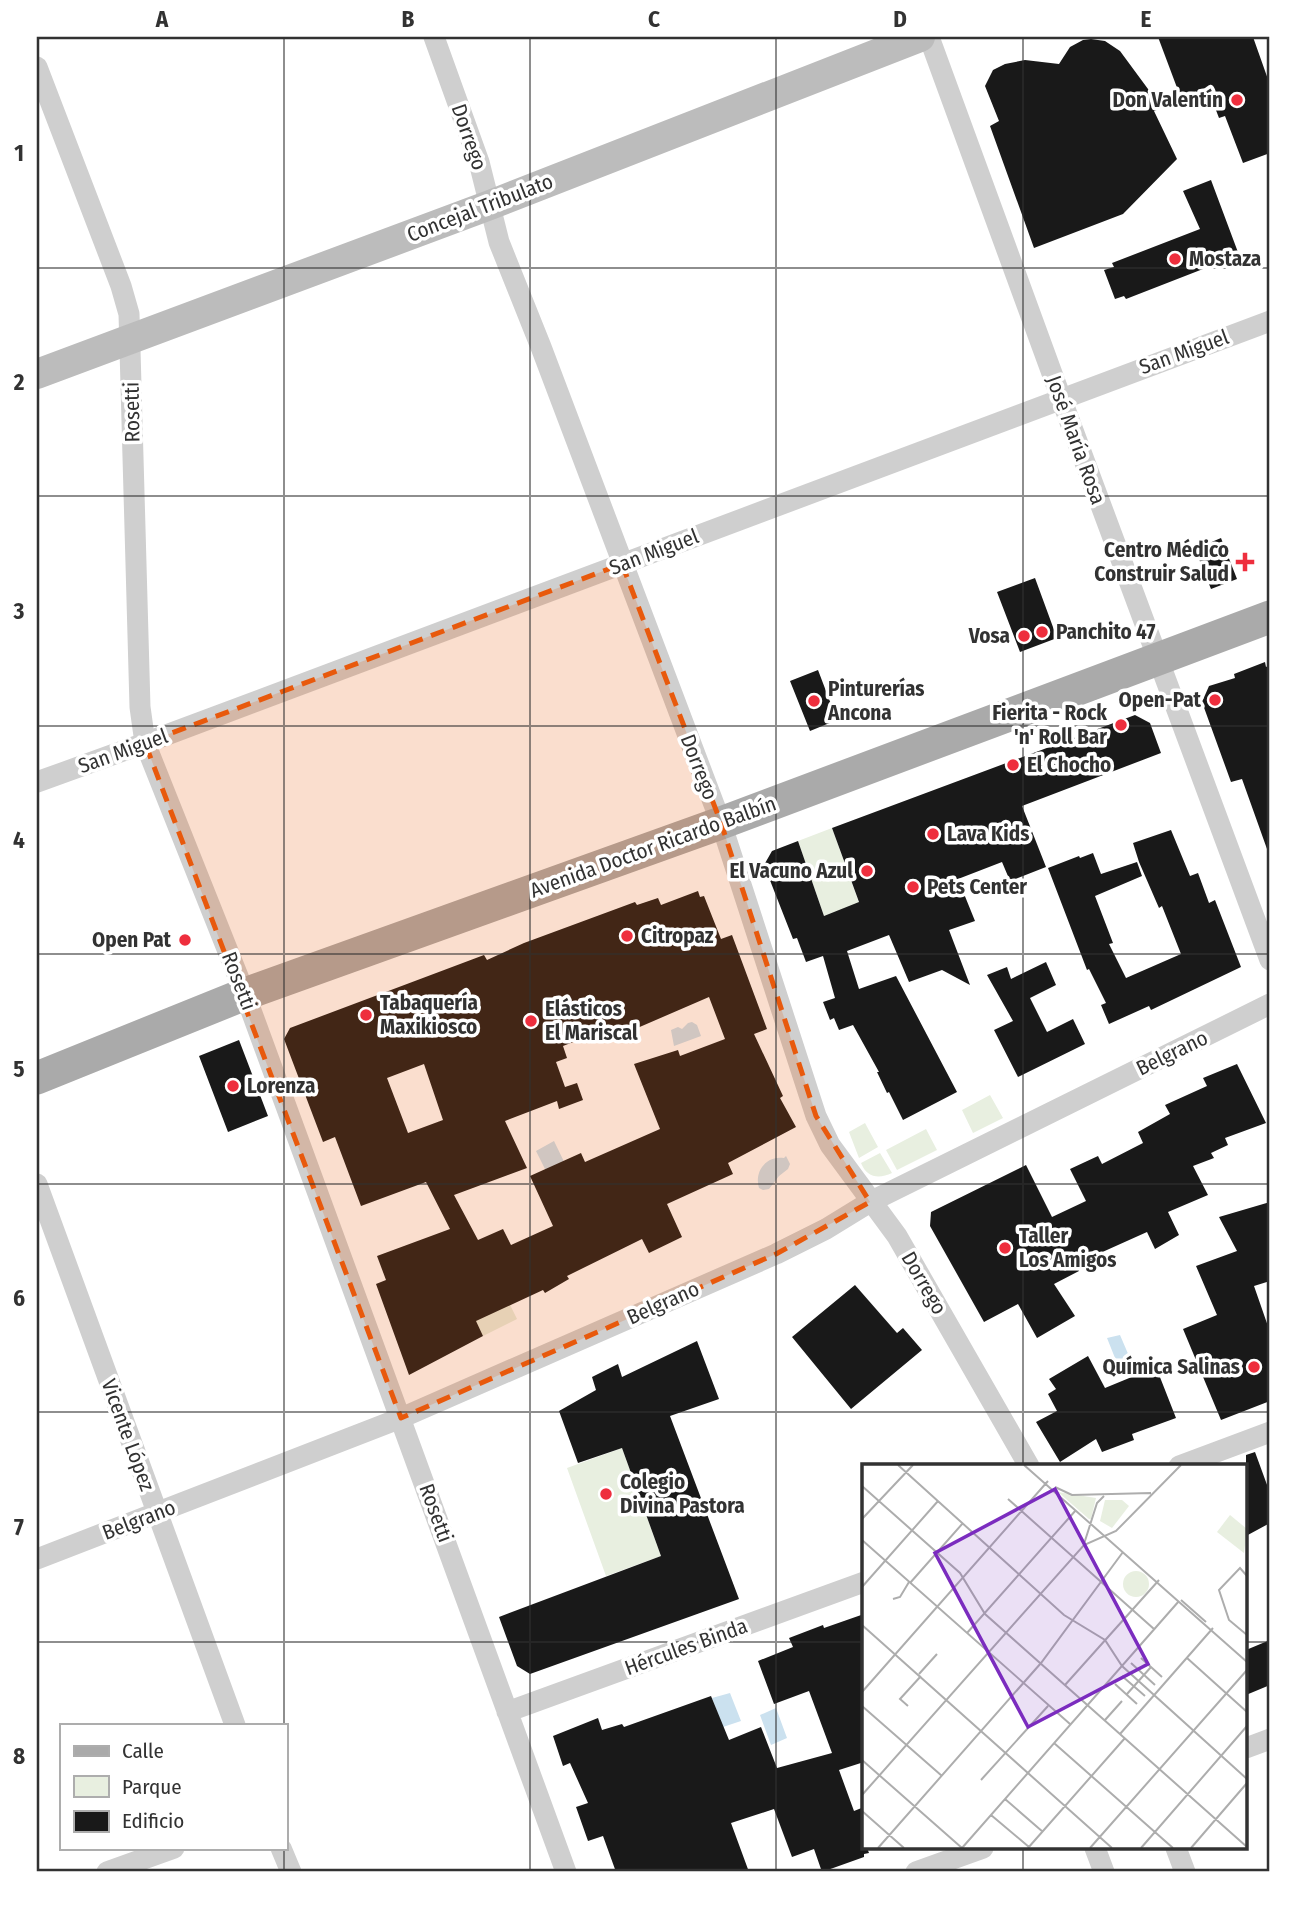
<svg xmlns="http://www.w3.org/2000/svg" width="1307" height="1909" font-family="'Fira Sans Condensed',sans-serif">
<rect width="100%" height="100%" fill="#fff"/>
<path fill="#e8efe0" d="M832,828L859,903L824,916L798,841Z
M990,1095L1003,1118L973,1133L962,1110Z
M865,1123L878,1147L859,1158L849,1132Z
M926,1129L937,1150L897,1170L886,1150Z
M880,1153L892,1173C879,1179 867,1178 861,1163Z
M480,1244L517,1319L483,1336L445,1258Z
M622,1448L661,1556L606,1576L567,1468Z"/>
<path fill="#cbe1ef" d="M692,1022L697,1025L701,1036L674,1046L671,1030L678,1027L682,1029L688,1023Z
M554,1141L570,1174L552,1183L536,1151Z
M786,1156L790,1164L788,1169L779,1176L769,1189L763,1190L759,1188C754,1172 766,1155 784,1158Z
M1120,1335L1132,1363L1119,1368L1107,1338Z
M730,1693L741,1721L723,1727L712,1698Z
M776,1708L787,1738L771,1745L760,1715Z"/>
<path fill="#191919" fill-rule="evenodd" d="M1158,37H1253L1270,85V153L1243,163L1225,116L1219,118L1209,92L1182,101Z
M1091,39L1105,41L1120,51L1162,108L1154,111L1177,159L1123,214L1034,248L990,126L999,121L985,86L993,70L1005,64L1025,60L1059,64L1070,47L1083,40Z
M1211,180L1239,255L1126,299L1124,296L1115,299L1104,270L1114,267L1112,263L1200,229L1183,191Z
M1221,538L1237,579L1211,589L1195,549Z
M1035,578L1057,638L1020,652L997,592Z
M1265,662L1266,667L1270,665V849H1267L1242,779L1231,782L1202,702L1209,686L1235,678L1234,674Z
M818,670L837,720L810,731L790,681Z
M1135,715L1150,723L1161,753L1022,806L1046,867L1010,881L1002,862L958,879L975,921L949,930L970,985L942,970L909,982L889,935L847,951L859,989L896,976L957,1092L903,1120L889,1092L887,1093L877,1072H879L853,1025L839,1030L834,1018L830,1020L823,1002L835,998L823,956L806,962L797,938L793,939L764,865L772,851L798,841L824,916L859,902L832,828Z
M1171,830L1190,876L1198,873L1209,903L1215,900L1241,967L1151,1010L1149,1006L1109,1024L1101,1005L1106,1003L1089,969L1087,970L1048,868L1079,856L1080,858L1093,853L1101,874L1137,862L1142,876L1095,896L1113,943L1109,944L1126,978L1181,954L1162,906L1159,908L1139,862L1133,843Z
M698,891L700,897L704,896L721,939L732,935L767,1029L754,1034L783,1096L780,1098L796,1127L728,1163L733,1174L667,1204L682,1237L649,1253L642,1239L567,1276L569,1279L545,1293L543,1290L476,1321L483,1336L409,1375L376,1284L386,1280L377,1256L450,1229L426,1182L361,1206L335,1137L323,1142L284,1039L290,1028L484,955L487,960L524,943L635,902L637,905L658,898L661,905ZM709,997L725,1039L680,1056L678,1050L634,1064L660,1129L585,1162L581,1153L530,1176L553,1226L511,1245L503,1229L478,1240L454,1195L527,1168L505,1121L557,1101L559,1109L583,1100L577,1083L565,1087L556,1062L567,1058L563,1046L601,1031L605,1042ZM424,1064L443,1120L408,1133L387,1078Z
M1046,962L1056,985L1030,998L1047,1032L1073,1019L1085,1044L1018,1077L994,1030L1013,1021L987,975L1007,967L1011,979Z
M239,1040L268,1116L228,1132L199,1056Z
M1237,1064L1266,1123L1225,1138L1228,1145L1211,1153L1214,1158L1193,1166L1208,1195L1168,1212L1179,1235L1155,1249L1147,1232L1098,1254L1100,1257L1078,1268L1079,1271L1054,1284L1075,1316L1037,1338L1018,1304L984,1322L930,1226L931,1212L1026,1165L1052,1217L1086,1201L1070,1169L1098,1156L1102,1164L1143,1143L1138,1132L1170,1114L1165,1105L1207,1086L1203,1078Z
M1270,1202V1281L1254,1286L1270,1332V1401L1221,1420L1183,1329L1217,1315L1196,1266L1237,1251L1219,1217Z
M855,1285L897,1333L903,1328L922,1350L851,1409L792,1337Z
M697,1341L719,1399L670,1416L739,1599L530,1674L517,1666L499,1617L661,1556L622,1448L578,1463L559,1411L596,1390L592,1377L618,1364L622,1377Z
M1088,1356L1105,1388L1156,1367L1176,1418L1132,1434L1134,1440L1102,1452L1096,1439L1060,1462L1036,1422L1057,1411L1048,1394L1056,1389L1049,1379Z
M1255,1452L1270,1493V1523L1246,1536V1455Z
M864,1614V1762L839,1770L854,1811L864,1807V1848H867L869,1853L864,1854V1857L822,1872L814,1849L792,1857L774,1809L731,1823L749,1872H616L603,1836L588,1841L576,1807L588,1803L570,1763L563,1766L553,1736L598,1718L602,1730L622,1724L624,1727L711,1696L729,1740L761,1727L777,1768L832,1753L809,1691L774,1704L758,1661L793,1647L789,1638L823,1625L824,1628Z
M1270,1640V1685L1246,1695V1650Z"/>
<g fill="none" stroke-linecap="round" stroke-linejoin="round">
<path stroke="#cfcfcf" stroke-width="21" d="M434,37L479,162L499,242L541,347L721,823L816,1116L830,1145L897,1236L1029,1466
M929,37L1061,398L1270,960
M37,67L121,286L129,314L140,707L145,743L245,994L566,1872
M37,782L145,743L1270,321
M37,1184L235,1725
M1179,1466L1270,1432
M37,1559L401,1418L776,1254L826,1229L870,1202L1270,1004
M507,1712L864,1582
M1246,1748L1270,1739
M281,1848L291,1872
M1095,1848L1104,1872
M1176,1848L1185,1872
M107,1872L174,1848
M916,1872L983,1848"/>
<path stroke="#bcbcbc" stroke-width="30" d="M37,374L490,205L920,37"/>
<path stroke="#aaa" stroke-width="33" d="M37,1078L245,994L721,823L1270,617"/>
</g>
<path fill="#e8590c" fill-opacity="0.2" stroke="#e8590c" stroke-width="5" stroke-dasharray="14 9" stroke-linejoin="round" d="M622,564L721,823L816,1116L870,1202L776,1254L401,1418L145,743Z"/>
<path fill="none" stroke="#323232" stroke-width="2" stroke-opacity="0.55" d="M284,37V1725M530,37V1872M776,37V1872M1023,37V1466M37,268H1270M37,496H1270M37,726H1270M37,954H1270M37,1184H1270M37,1412H1270M37,1642H864M1246,1642H1270M284,1848V1872M1023,1848V1872"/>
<g fill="#ee2e3d" stroke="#fff" stroke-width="2.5">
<circle cx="1237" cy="100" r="7"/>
<circle cx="1175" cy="259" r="7"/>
<path d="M1241.5 551.5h7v7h7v7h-7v7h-7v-7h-7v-7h7z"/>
<circle cx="1042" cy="632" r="7"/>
<circle cx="1024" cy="636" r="7"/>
<circle cx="1215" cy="700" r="7"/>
<circle cx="814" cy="701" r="7"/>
<circle cx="1121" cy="725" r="7"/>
<circle cx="1013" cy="765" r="7"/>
<circle cx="933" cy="834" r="7"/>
<circle cx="867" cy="871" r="7"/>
<circle cx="913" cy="887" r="7"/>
<circle cx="627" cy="936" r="7"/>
<circle cx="185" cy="940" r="7"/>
<circle cx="366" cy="1015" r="7"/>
<circle cx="531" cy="1021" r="7"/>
<circle cx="233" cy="1086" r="7"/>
<circle cx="1005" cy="1248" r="7"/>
<circle cx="1254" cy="1367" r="7"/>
<circle cx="606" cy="1494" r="7"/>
</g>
<g text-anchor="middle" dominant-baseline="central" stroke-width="7" stroke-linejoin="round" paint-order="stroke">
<g font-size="21" font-weight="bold" fill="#323232" stroke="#fff" text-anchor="start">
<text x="1223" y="100" text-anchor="end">Don Valentín</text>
<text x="1189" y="259">Mostaza</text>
<text x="1229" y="550" text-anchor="end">Centro Médico<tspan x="1229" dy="24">Construir Salud</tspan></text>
<text x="1056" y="632">Panchito 47</text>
<text x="1010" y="636" text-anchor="end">Vosa</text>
<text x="828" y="689">Pinturerías<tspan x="828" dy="24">Ancona</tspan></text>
<text x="1201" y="700" text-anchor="end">Open-Pat</text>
<text x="1107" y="713" text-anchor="end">Fierita - Rock<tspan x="1107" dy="24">'n' Roll Bar</tspan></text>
<text x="1027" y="765">El Chocho</text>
<text x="947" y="834">Lava Kids</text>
<text x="853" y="871" text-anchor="end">El Vacuno Azul</text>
<text x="927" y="887">Pets Center</text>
<text x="641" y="936">Citropaz</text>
<text x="171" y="940" text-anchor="end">Open Pat</text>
<text x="380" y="1003">Tabaquería<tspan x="380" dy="24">Maxikiosco</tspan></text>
<text x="545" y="1009">Elásticos<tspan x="545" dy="24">El Mariscal</tspan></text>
<text x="247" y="1086">Lorenza</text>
<text x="1019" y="1236">Taller<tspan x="1019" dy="24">Los Amigos</tspan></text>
<text x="1240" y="1367" text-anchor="end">Química Salinas</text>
<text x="620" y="1482">Colegio<tspan x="620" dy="24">Divina Pastora</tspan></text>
</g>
<g font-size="21" fill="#323232" stroke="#fff">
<text transform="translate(469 137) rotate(71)">Dorrego</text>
<text transform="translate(480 208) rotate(-21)">Concejal Tribulato</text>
<text transform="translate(1184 352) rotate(-20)">San Miguel</text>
<text transform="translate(132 412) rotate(-91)">Rosetti</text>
<text transform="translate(1076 440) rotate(70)">José María Rosa</text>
<text transform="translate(654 552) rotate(-21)">San Miguel</text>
<text transform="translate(123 751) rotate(-20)">San Miguel</text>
<text transform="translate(699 767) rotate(69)">Dorrego</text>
<text transform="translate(653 847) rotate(-20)">Avenida Doctor Ricardo Balbín</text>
<text transform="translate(239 981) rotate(69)">Rosetti</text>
<text transform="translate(1172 1053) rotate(-26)">Belgrano</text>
<text transform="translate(924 1283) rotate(60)">Dorrego</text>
<text transform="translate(663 1303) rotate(-24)">Belgrano</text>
<text transform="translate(128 1435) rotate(70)">Vicente López</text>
<text transform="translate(436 1513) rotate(70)">Rosetti</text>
<text transform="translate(139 1520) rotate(-21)">Belgrano</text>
<text transform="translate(686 1647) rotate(-20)">Hércules Binda</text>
</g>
</g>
<g transform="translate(862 1464)">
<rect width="385" height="385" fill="#fff"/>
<path d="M196,28L234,34L229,55H227ZM243,36H260L267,42L250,64L238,57ZM368,51L385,65L382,89L355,68ZM261 120a13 13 0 1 1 26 0a13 13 0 1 1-26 0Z" fill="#e8efe0"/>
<path fill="none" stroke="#adadad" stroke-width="2" d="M36,1L202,151L243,176L260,202L385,315M162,1L385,198M0,22L98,109L123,150L385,383M193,23L210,31L289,29M146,35L292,165M0,55L51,1M0,76L208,260M222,80L235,39L242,32M385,112L378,104L357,126L367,156L385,171M48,119L101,59M0,123L76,37M31,135L38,133L47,118M319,136L344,158M0,161L250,384M105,169L214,46M279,194L300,213M325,194L385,248M269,199L293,221M57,210L75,190M260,212L283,232M253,220L275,240M203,221L297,116M0,228L186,17M265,230L289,203M0,242L80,312M46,242L38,235L59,212M243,256L260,237M258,270L351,164M192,279L311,384M0,296L100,384M119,316L186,242M0,331L222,81L254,67L319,1M143,335L181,368M0,347L42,384M129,351L167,383M16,384L179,199L261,88M100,384L317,137M166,384L263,274M228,384L385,206M279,384L385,262M329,384L385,319"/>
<path fill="#7b2cbf" fill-opacity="0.15" stroke="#7b2cbf" stroke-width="3.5" d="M193,25L286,200L166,263L73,89Z"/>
<rect width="385" height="385" fill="none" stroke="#323232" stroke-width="3.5"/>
</g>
<rect width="1307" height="1909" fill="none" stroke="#ffffff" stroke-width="77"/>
<rect x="60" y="1724" width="228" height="126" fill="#ffffff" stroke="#adadad" stroke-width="2"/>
<rect x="74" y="1746" width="35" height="10" fill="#aaaaaa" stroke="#adadad" stroke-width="2"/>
<text x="122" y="1758" font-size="21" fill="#323232">Calle</text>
<rect x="74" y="1776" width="35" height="21" fill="#e8efe0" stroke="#adadad" stroke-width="2"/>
<text x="122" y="1794" font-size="21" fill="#323232">Parque</text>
<rect x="74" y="1811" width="35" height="21" fill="#191919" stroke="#adadad" stroke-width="2"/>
<text x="122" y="1828" font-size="21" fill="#323232">Edificio</text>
<rect x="38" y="38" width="1230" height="1832" fill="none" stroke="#323232" stroke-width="2.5"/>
<g font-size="23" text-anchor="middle" font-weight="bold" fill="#323232">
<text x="162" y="27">A</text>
<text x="408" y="27">B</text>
<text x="654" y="27">C</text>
<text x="900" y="27">D</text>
<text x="1146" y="27">E</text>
<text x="19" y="161">1</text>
<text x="19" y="390">2</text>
<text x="19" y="619">3</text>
<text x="19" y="848">4</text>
<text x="19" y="1077">5</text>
<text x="19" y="1306">6</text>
<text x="19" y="1535">7</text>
<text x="19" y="1764">8</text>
</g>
</svg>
